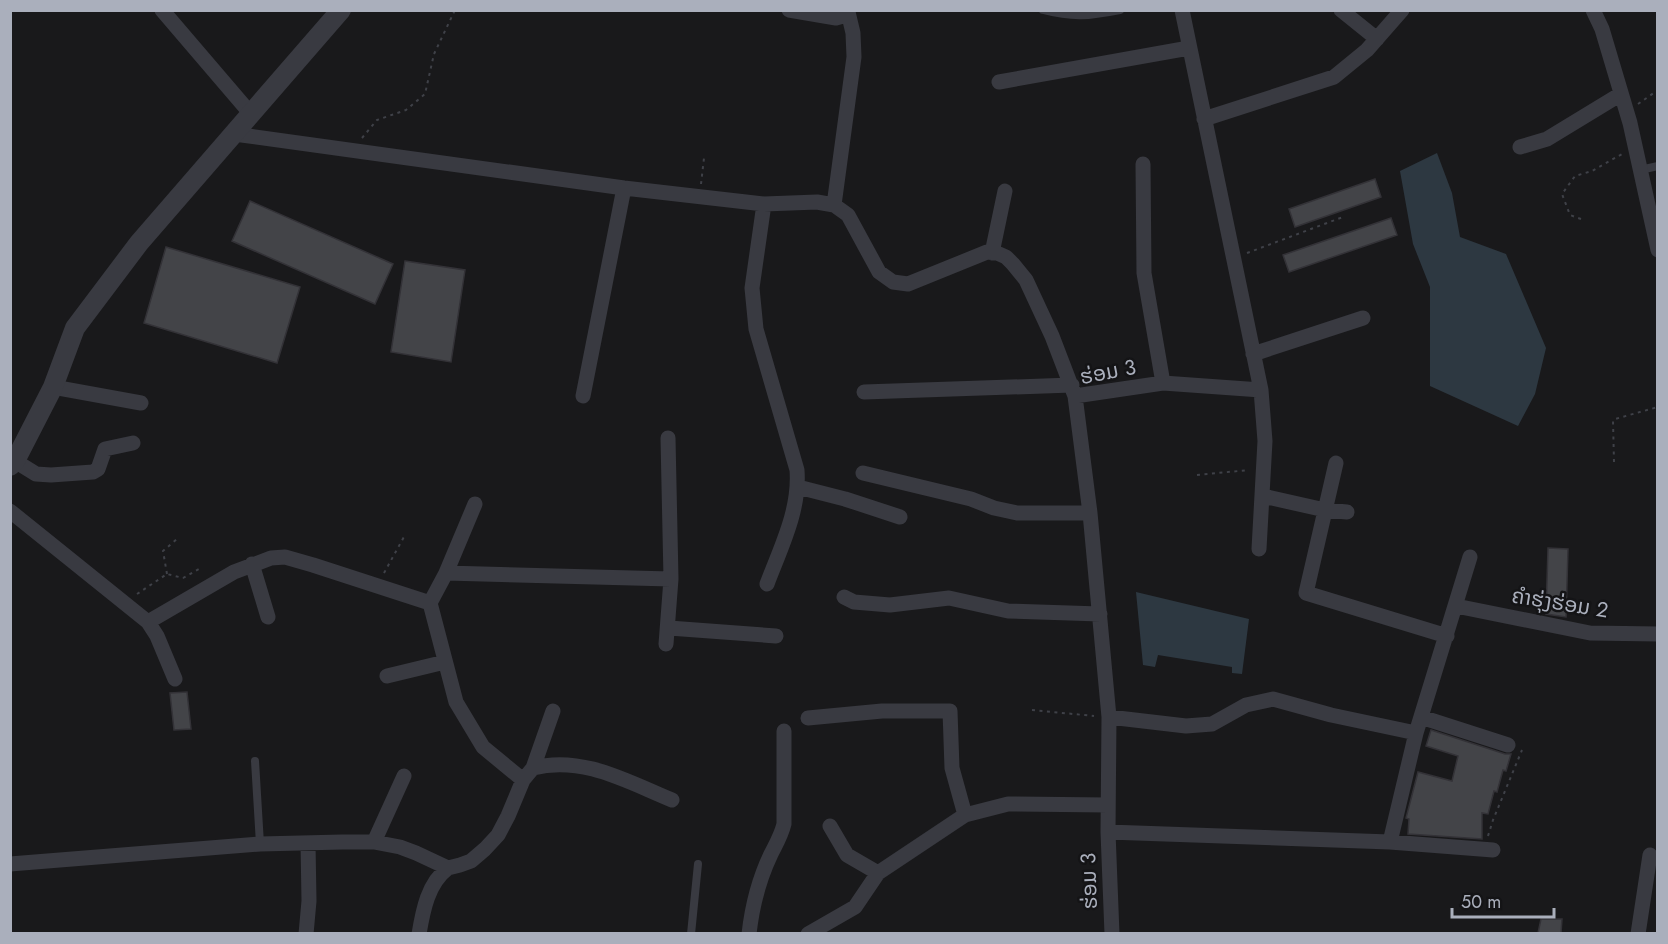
<svg xmlns="http://www.w3.org/2000/svg" width="1668" height="944" font-family="Jost,'Noto Sans Lao',sans-serif">
<rect width="100%" height="100%" fill="#19191b"/>
<path fill="#2d3841" d="M1437,153L1452,193L1460,237L1506,254L1546,348L1535,394L1518,426L1430,386V287L1413,244L1400,171Z
M1136,592L1249,619L1242,674L1232,673V667L1158,655L1155,667L1143,665Z"/>
<path fill="#434448" stroke="#333237" stroke-width="1.5" d="M1375,179L1381,197L1295,227L1289,209Z
M250,201L393,264L375,304L232,241Z
M1391,218L1397,235L1289,272L1283,255Z
M166,247L300,287L277,363L144,323Z
M405,261L465,270L451,362L391,352Z
M1548,548L1568,549L1566,617L1546,614Z
M187,692L191,729L174,730L170,693Z
M1431,730L1505,754H1511L1506,771L1503,770L1497,792L1494,791L1488,814L1482,813V839L1408,834L1409,819L1406,818L1418,772L1452,781L1458,756L1426,746Z
M1541,919H1562L1561,933H1538Z"/>
<g fill="none" stroke-linecap="round" stroke-linejoin="round">
<path stroke="#3f4148" stroke-width="2" stroke-dasharray="3 4.5" stroke-linecap="butt" d="M1638,104L1658,90
M362,138L377,120L406,110L425,94L434,54L455,10
M701,184L704,158
M1581,219L1570,215L1562,194L1575,176L1592,171L1622,154
M1247,253L1343,217
M1614,462L1613,421L1615,419L1658,407
M1197,475L1249,470
M384,573L405,535
M167,574L163,551L177,539
M137,594L167,574L183,578L199,569
M1032,710L1094,716
M1488,836L1493,820L1522,750"/>
<path stroke="#393a41" stroke-width="8" d="M1043,10C1074,18 1089,16 1120,10
M1640,170L1658,166
M255,761L260,844
M691,934L698,864"/>
<path stroke="#393a41" stroke-width="15" d="M162,10L251,114
M789,10L836,18L843,16L848,10
M1341,10L1377,39
M1593,10L1602,29L1630,123L1658,250
M999,82L1189,48
M1204,119L1334,77L1367,50L1402,10
M234,134L624,188L764,204L817,202L834,205L848,215L879,272L893,282L908,284L987,252L997,253L1006,257L1013,264L1026,280L1052,336L1075,396L1090,513L1109,717L1108,832L1112,934
M1520,147L1547,139L1621,94
M1143,164L1144,273L1163,383
M764,204L752,288L756,329L797,470C800,510 781,547 767,584
M834,205L854,57L853,33L848,12
M992,253L1005,191
M1253,354L1363,318
M53,387L141,403
M864,392L1072,385
M583,396L624,188
M1075,396L1163,383L1261,390L1182,10
M15,461L36,474L51,475L93,472L98,469L105,449L133,443
M1336,463L1306,593L1447,636
M863,473L971,499L994,508L1017,513H1090
M798,487L845,499L900,517
M1263,496L1325,510L1347,512
M475,504L446,573L430,603L456,702L483,747L523,780
M10,511L148,622L157,636L175,679
M1259,549L1265,441L1261,390
M252,564L268,617
M446,573L671,579
M844,597L854,602L890,605L949,598L1008,611L1100,614
M1456,606L1590,633L1658,634
M148,622L234,572L271,558L285,557L313,565L430,603
M669,628L776,636
M666,644L671,579L668,438
M387,676L445,662
M1109,717L1186,726L1212,724L1246,705L1273,699L1331,715L1416,733
M1421,717L1508,745
M808,718L882,711H950L952,768L965,815
M533,768C582,755 628,782 672,800
M830,826L847,855L878,873
M1108,832L1390,842L1493,850
M374,842L404,776
M1390,842L1416,733L1470,557
M10,864L260,844L342,842H374L400,847L416,853L448,868L460,865L471,861L485,849L498,835L508,816L523,780L533,768L553,711
M306,934L309,901L308,843
M419,934C423,910 428,883 448,868
M749,934C752,907 759,879 771,854C776,844 781,836 784,824V731
M808,934L855,907L878,873L965,815L1008,804L1108,805
M1638,934L1650,855"/>
<path stroke="#393a41" stroke-width="20" d="M10,466L15,461L53,387L75,328L139,243L341,10"/>
</g>
<g text-anchor="middle" dominant-baseline="central" stroke-width="5" stroke-linejoin="round" paint-order="stroke">
<g font-size="21" fill="#aaafbc" stroke="#141416">
<text transform="translate(1108 372) rotate(-11)">ຮ່ອມ 3</text>
<text transform="translate(1560 603) rotate(9)">ຄໍາຮຸ່ງຮ່ອມ 2</text>
<text transform="translate(1089 881) rotate(-92)">ຮ່ອມ 3</text>
</g>
</g>
<rect width="1668" height="944" fill="none" stroke="#aaafbc" stroke-width="24"/>
<path d="M1452 908v9h102v-9" fill="none" stroke="#aaafbc" stroke-width="3"/>
<text x="1461" y="908" font-size="18" fill="#aaafbc" stroke="#141416" stroke-width="4.5" paint-order="stroke">50 m</text>
</svg>
